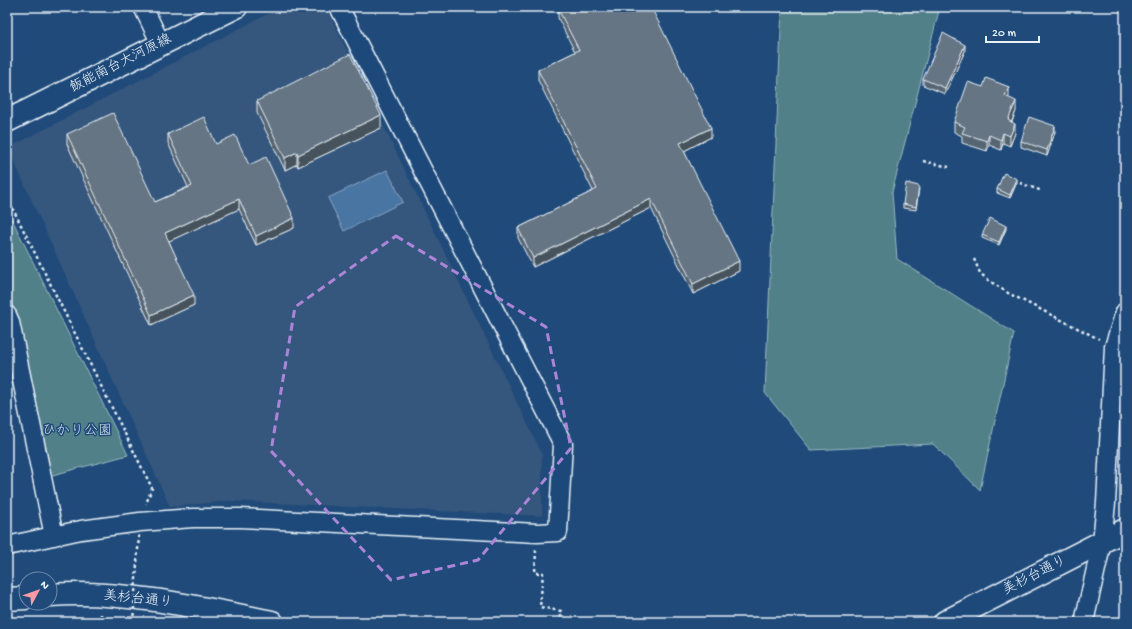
<svg xmlns="http://www.w3.org/2000/svg" width="1132" height="629" font-family="'Gochi Hand','Klee One',sans-serif">
<rect width="100%" height="100%" fill="#1f4a7a"/>
<filter id="ink" filterUnits="userSpaceOnUse"><feTurbulence type="fractalNoise" baseFrequency=".025" numOctaves="2"/><feDisplacementMap in="SourceGraphic" scale="8" xChannelSelector="R" yChannelSelector="G"/><feConvolveMatrix kernelMatrix="1 2 1 2 8 2 1 2 1" color-interpolation-filters="sRGB"/></filter>
<g filter="url(#ink)">
<path fill="#34577d" d="M281,7H326L542,454V516L228,501L170,507L8,148Z"/>
<path fill="#518089" stroke="#9cb8c0" d="M782,7H940L892,192L897,259L1014,333L980,490L933,444L811,450L765,393Z
M7,209L128,455L49,476L17,326L7,304Z"/>
<path fill="#4974a3" stroke="#89a6c5" d="M387,170L403,202L344,231L328,198Z"/>
<g fill="none" stroke-linecap="round" stroke-linejoin="round">
<g stroke="#e8f1f8" stroke-width="21">
<path id="street" d="M143,7L161,44
M7,315L10,322L54,536
M7,546L81,530L140,522L193,518H240L537,533L558,532L563,444L339,7
M1084,622L1102,542L1106,503L1114,347L1125,312"/>
</g>
<g stroke="#e8f1f8" stroke-width="25">
<path id="secondary" d="M7,121L236,7
M50,595C120,589 203,608 272,622
M7,599L26,598
M945,622L1125,530"/>
</g>
<path stroke="#e8f1f8" stroke-width="2.5" stroke-dasharray="3 3" stroke-linecap="butt" d="M923,161L949,167
M1020,183L1042,191
M7,197L152,488L146,504
M974,259L980,273L988,280L1008,293L1099,339
M536,550L535,573H543L540,607L561,611V622
M101,622V614"/>
<use href="#street" stroke="#1f4a7a" stroke-width="18"/>
<use href="#secondary" stroke="#1f4a7a" stroke-width="22"/>
<path stroke="#e8f1f8" stroke-width="2.5" stroke-dasharray="3 3" stroke-linecap="butt" d="M133,622L139,535"/>
</g>
<path fill="#576572" stroke="#e8f1f8" d="M558,9L711,137L684,151L739,271L693,294L651,208L533,267L518,238V228L593,191L538,80V70L575,52L558,18Z
M965,51L945,94L923,85V79Z
M1009,97L1008,98L1016,111L1012,122L1015,133L1010,146L1003,143L1001,150L989,145L987,151L962,143V136L954,132V122Z
M257,101L381,128L298,167L297,164L285,170L257,113Z
M1055,132L1047,156L1021,147V141Z
M67,134L155,202L188,187L168,143V134L216,144L249,165L294,228L256,245L239,209L169,241L194,305L151,325L67,144Z
M1017,182L1010,198L997,193V189Z
M919,189L916,210L903,208V204Z
M1006,229L999,245L982,238V235Z"/>
<path fill="#47525c" stroke="#e8f1f8" d="M965,45V51L945,94V88Z
M1009,87V97L1005,106V96Z
M1016,101V111L1008,130V120Z
M381,115V128L298,167V155Z
M1015,124V133L1010,146V136Z
M1055,126V132L1047,156V150Z
M711,128V137L680,153V143Z
M1003,133V143L1001,150V140Z
M989,135V145L987,151V141Z
M297,152V164L285,170V158Z
M1017,179V182L1010,198V195Z
M239,199V209L165,243V233Z
M651,199V208L533,267V258Z
M294,218V228L256,245V236Z
M1006,226V229L999,245V242Z
M739,261V271L693,294V284Z
M194,295V305L151,325V315Z"/>
<path fill="#657584" stroke="#e8f1f8" d="M562,7H651L711,128L680,143L739,261L693,284L651,199L533,258L518,228L597,189L538,70L579,50L558,9Z
M943,33L965,45L945,88L923,79Z
M350,54L381,115L298,155L297,152L285,158L257,101Z
M986,78L1009,87L1005,96L1016,101L1008,120L1015,124L1010,136L1003,133L1001,140L989,135L987,141L962,133L965,127L954,122L968,82L983,87Z
M113,113L155,202L192,186L168,134L204,117L216,144L235,135L249,165L266,157L294,218L256,236L239,199L165,233L194,295L151,315L67,134Z
M1029,117L1055,126L1047,150L1021,141Z
M1004,173L1017,179L1010,195L997,189Z
M906,183L919,186L916,207L903,204Z
M990,218L1006,226L999,242L982,235Z"/>
</g>
<path fill="none" stroke="#ac85d9" stroke-width="3" stroke-dasharray="8 5" stroke-linejoin="round" d="M396,236L546,327L571,448L478,560L391,580L271,451L295,307Z"/>
<g text-anchor="middle" dominant-baseline="central" stroke-width="3" stroke-linejoin="round" paint-order="stroke">
<g font-size="14" fill="#e8f1f8" stroke="#1f4a7a">
<text transform="translate(121 64) rotate(-27)">飯能南台大河原線</text>
<text transform="translate(1035 576) rotate(-27)">美杉台通り</text>
<text transform="translate(138 600) rotate(6)">美杉台通り</text>
</g>
<g font-size="14" fill="#d1e0e7" stroke="#1f4a7a">
<text x="77" y="431">ひかり公園</text>
</g>
</g>
<rect width="1132" height="629" fill="none" stroke="#1f4a7a" stroke-width="24"/>
<rect x="12" y="12" width="1108" height="605" fill="none" stroke="#e8f1f8" stroke-width="1.5" filter="url(#ink)"/>
<g transform="translate(38 591) rotate(49)"><circle r="19" fill="#1f4a7a" stroke="#6f8dac"/>
<path d="M0-3L7 15L0 10L-7 15Z" fill="#ff9aa2"/>
<text y="-6" font-size="11" font-weight="bold" text-anchor="middle" fill="#e8f1f8">N</text>
</g>
<path d="M986 36v6h53v-6" fill="none" stroke="#e8f1f8" stroke-width="2"/>
<text x="992" y="36" font-size="12" fill="#e8f1f8" stroke="#1f4a7a" stroke-width="3" paint-order="stroke">20 m</text>
</svg>
